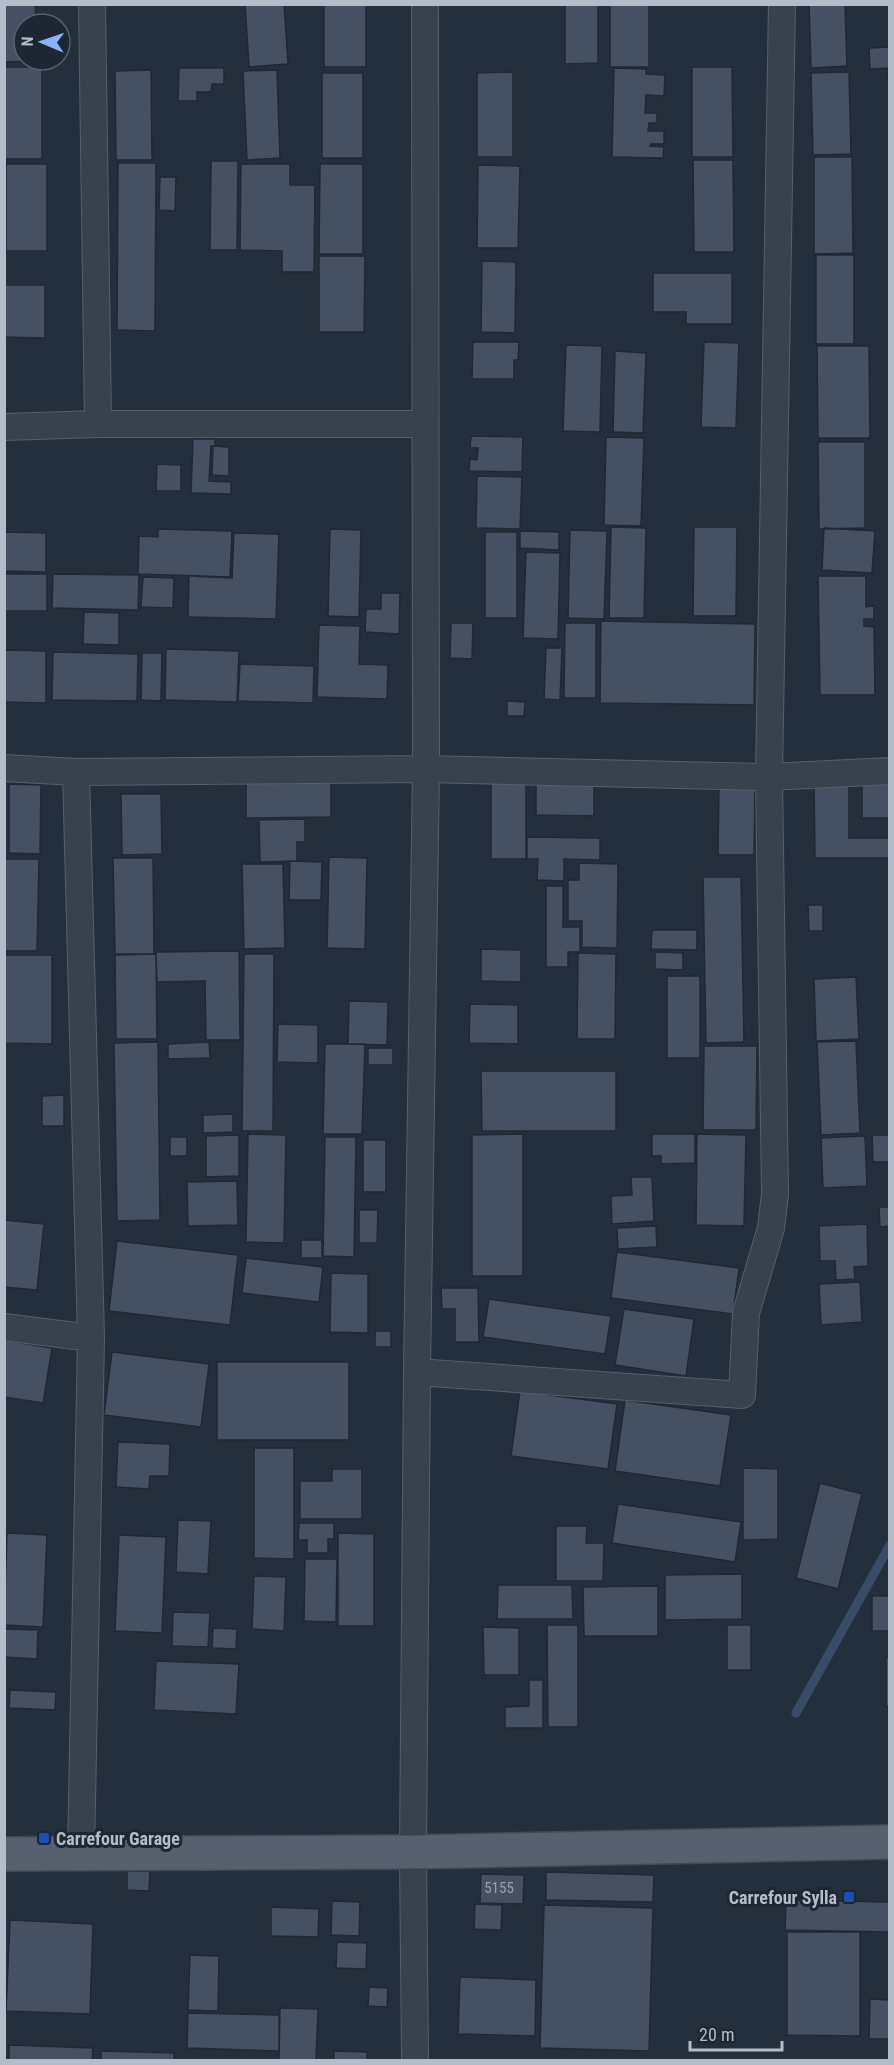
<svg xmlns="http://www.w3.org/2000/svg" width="894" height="2065" font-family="'Roboto Condensed',sans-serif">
<rect width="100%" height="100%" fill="#242f3e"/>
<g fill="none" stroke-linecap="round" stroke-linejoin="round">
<path stroke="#394c67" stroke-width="9" d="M796,1713L890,1545"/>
</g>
<path fill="#455162" stroke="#1f2835" stroke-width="1.5" d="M4,4H35L36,24H24V60L38,61L4,62Z
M245,4H284L288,64L249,67Z
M324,4H366V67H324Z
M565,4H598V63L565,64Z
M610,4H649V67H610Z
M809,4H845L847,66L811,68Z
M890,47V77H888V68L870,69L869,48Z
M4,67H42V159H4Z
M692,67H732L733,157H692Z
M179,68H224V84H212L211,92H197V101H178Z
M614,68L646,69V74L665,75L664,96L646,95L645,113H657V123H649L648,131H664V144H651L650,146L664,147L663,158L612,157Z
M151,70L152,160H116L115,71Z
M277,70L280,158L247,160L243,71Z
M513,72V157H477V73Z
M849,72L851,154L813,155L811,73Z
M322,73H363V158H322Z
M814,157H852L853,253L814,254Z
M693,160H733L734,252H694Z
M211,161H238L237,250H210Z
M118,163H156L155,331L117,330Z
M6,164H47V251H6Z
M241,164H290V185H315L314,272H282V251L240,250Z
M320,164H363V254H319Z
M478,165L520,166L518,248H477Z
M160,177H176L175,211L159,210Z
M816,255H854V344H816Z
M319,256H365L364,332H319Z
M482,261L516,262L515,333L481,332Z
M653,273H732V324H686V312H653Z
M4,285H45V338L4,337Z
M473,342H519L518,360H514V379H472Z
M704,342L739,343L736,428L701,427Z
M566,345L602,346L600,432L563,431Z
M817,346H869L870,438H818Z
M615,351L646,353L643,433L613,432Z
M471,436L523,437L522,472L469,471L470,459L477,460L478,448H470Z
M606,437L644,438L641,526L604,525Z
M193,439H215V446H211L209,481L231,482V494L191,493Z
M818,442H865V528L819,529Z
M213,446L229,447V476L212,475Z
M157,464L181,465V491H156Z
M477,476L522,477L520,529L476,528Z
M611,527L646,528L644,618H609Z
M694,527H737L736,616H693Z
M824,528L875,531L872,573L822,570Z
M158,529L232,531L230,577L138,574L139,536L158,537Z
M330,529L361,530L359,617L328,616Z
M570,530L607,531L604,619L568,618Z
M520,531L559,532V550L520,548Z
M4,532L46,533V572L4,571Z
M485,532H517V618H485Z
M234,533L279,534L276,619L188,617L189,576L232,578Z
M526,552L560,553L558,639L523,638Z
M4,574H47V611H4Z
M53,574L139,575L138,610L52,608Z
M818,576H866V607L874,606V619H864V626L874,627L875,695H820Z
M143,577L174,578L173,608L141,607Z
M381,593H400L399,634L365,632L366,609H381Z
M84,612L119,613V645L83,644Z
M601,621L755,624L754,705L600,703Z
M451,623H473L472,659L450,658Z
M565,623H596V698H564Z
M319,625L360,626L359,664L388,665L387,699L317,697Z
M546,648H562L560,700L544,699Z
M166,649L239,651L237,702L165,700Z
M4,650L46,651V703L4,702Z
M53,652L138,654L137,701L52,700Z
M142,653H162L161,701L141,700Z
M240,664L314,666L313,703L238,701Z
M507,701L525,702L524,716H507Z
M890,773V818H862V774Z
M331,776V817L246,818V777Z
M491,777H526V859H491Z
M814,778L849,779V838H890V858H815Z
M536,779L594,780V816L536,815Z
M9,784L41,785L40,854L9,853Z
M719,785H755L754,855H718Z
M121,794H161L162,854L122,855Z
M305,819V842H297V861L260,862L259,820Z
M527,837L600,838V860L564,859V881L537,880L538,859H527Z
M329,857L367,858L365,949L327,948Z
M113,858H153L154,954H115Z
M4,859H39L37,951H4Z
M290,861L322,862L321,900H289Z
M579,863L618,864L617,948L582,947V921H568V880H579Z
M242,864H283L285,948L244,949Z
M703,877H741L744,1042L706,1043Z
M546,886H563V927H580V952H568V967H546Z
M808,905H823V931H809Z
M652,930H697V950L651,949Z
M481,949L521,950V982L481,981Z
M239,951L240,1040H206L205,981L157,982L156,952Z
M655,952L683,953V970L655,969Z
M578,953L616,954L615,1039H577Z
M156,954L157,1039H116L115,955Z
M244,954H274L273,1131H242Z
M4,955H52V1044L4,1043Z
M667,976H700V1058H667Z
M856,977L859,1039L816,1041L814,979Z
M349,1001L388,1002L387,1045L348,1044Z
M470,1004L518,1005V1044L469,1043Z
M278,1024L318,1025V1063L277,1062Z
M856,1041L860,1133L821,1135L817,1042Z
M158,1042L160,1220L117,1221L114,1043Z
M209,1042L210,1058L168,1059V1044Z
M325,1044H365L362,1134H323Z
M704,1046H757L756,1130H703Z
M368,1048H393V1065H368Z
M481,1071H616V1131H482Z
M64,1095V1126H42V1096Z
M233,1114V1132L203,1133V1115Z
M248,1134L286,1135L284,1243L246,1242Z
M523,1134V1276H472V1135Z
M652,1134H695V1163L661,1164V1156H652Z
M697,1134L746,1135L744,1226L696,1225Z
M239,1135V1176L206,1177V1136Z
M872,1135H890V1162H873Z
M865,1136L867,1186L823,1188L821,1138Z
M170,1137H187V1156H170Z
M325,1137H356L354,1257L323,1256Z
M363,1140H386V1192H363Z
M631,1177H652L654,1221L612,1224L611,1196L632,1195Z
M237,1181L238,1225L188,1226L187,1182Z
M879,1207H890V1226L880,1227Z
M359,1210H378L377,1243H359Z
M4,1220L44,1224L37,1290L4,1287Z
M867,1224L868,1266L854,1267L855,1279L836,1280L835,1261H820L819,1226Z
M656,1226L657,1247L618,1249L617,1228Z
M301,1240H322V1258H301Z
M117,1241L238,1255L230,1325L109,1311Z
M617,1252L739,1268L733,1314L611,1298Z
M246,1258L323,1267L319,1302L242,1293Z
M331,1273L368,1274V1333L330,1332Z
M860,1282L862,1322L821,1325L819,1284Z
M441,1288H478L479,1342H455V1309H442Z
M489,1299L611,1316L605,1354L483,1337Z
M624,1309L694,1319L686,1376L615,1365Z
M375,1331H391V1347H375Z
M4,1340L52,1348L43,1403L4,1397Z
M112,1352L209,1364L201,1427L104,1415Z
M217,1362H349V1440H217Z
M520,1391L617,1404L608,1469L511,1456Z
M625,1400L731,1415L720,1486L615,1471Z
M118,1442L170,1444L169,1476H150L149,1489L116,1487Z
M254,1448H294V1559L254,1558Z
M743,1468L778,1469V1539L743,1540Z
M332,1469H362V1519H300V1481H332Z
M820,1483L862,1494L838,1589L796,1578Z
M618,1504L741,1522L735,1562L612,1543Z
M178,1520L211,1521L208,1574L176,1572Z
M299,1523H334V1539H328V1553H307V1540H298Z
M556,1526H587L586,1543H604L603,1581H556Z
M7,1533L47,1535L43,1627L4,1625Z
M338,1533L374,1534V1626H338Z
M119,1535L166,1537L162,1633L115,1631Z
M305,1559H337L336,1622L304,1621Z
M742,1574V1619L665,1620V1575Z
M254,1576L286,1577L284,1631L252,1629Z
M498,1585H572L573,1619H497Z
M658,1586V1636H584L583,1587Z
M872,1596H890V1631H872Z
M173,1612L210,1613L208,1647L172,1646Z
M547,1625H578V1727H548Z
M727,1625H751V1670H727Z
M483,1627L519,1628V1675H484Z
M213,1628L237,1629L236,1649L212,1648Z
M4,1629L38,1630L37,1659L4,1657Z
M886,1657H890V1706H886Z
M156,1661L239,1664L236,1714L154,1710Z
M529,1680H543V1728H505V1707L529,1706Z
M10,1690L56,1692L55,1710L9,1708Z
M127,1871H150L149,1891L127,1890Z
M546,1872L654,1875L653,1902L546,1900Z
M481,1874L524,1875L523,1904L480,1903Z
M786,1900L890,1902V1932L785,1930Z
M332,1901L360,1902L359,1936L331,1935Z
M475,1904L502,1905L501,1930L474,1929Z
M544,1905L653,1908L649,2051L540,2048Z
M271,1907L319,1909L318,1937L271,1936Z
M10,1920L93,1924L90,2014L6,2011Z
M787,1932H860V2036L787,2035Z
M337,1942L367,1943L366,1969L336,1968Z
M190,1955L219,1956L218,2011L188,2010Z
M460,1977L536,1980L535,2036L458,2034Z
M369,1987L388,1988L387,2007L368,2006Z
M870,1999L890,2000V2039H869Z
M280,2008L318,2009L316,2060H279Z
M188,2013L279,2015V2051L187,2048Z
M9,2045L93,2048L92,2060H9Z
M101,2051L174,2053V2060H101Z
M334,2051L367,2052V2060H334Z"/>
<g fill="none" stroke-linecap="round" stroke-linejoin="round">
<g stroke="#565f6c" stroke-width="28">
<path id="street" d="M92,4L98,424
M4,427L98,424H424
M4,768L76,772L426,769L769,777L890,771
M76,772L91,1338L81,1853
M4,1327L91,1338
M417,1372L742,1395L746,1313L771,1228L775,1194L769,777L782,4
M415,2060L413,1852L417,1372L426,769L425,4"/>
</g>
<g stroke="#414a57" stroke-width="36">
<path id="primary" d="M4,1854L413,1852L890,1842"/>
</g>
<use href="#street" stroke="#38414e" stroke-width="26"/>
<use href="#primary" stroke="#56606e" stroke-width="33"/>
</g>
<g fill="#1a4fb4" stroke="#1d2633" stroke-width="2">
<rect x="38" y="1832" width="12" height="12" rx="3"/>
<rect x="843" y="1891" width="12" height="12" rx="3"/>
</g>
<g text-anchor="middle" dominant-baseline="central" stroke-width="6" stroke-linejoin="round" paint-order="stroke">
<g font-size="15" fill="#98a1af">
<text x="499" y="1888">5155</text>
</g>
<g font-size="18" font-weight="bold" fill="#b4bcc9" stroke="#1d2633" text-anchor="start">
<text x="56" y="1838">Carrefour Garage</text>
<text x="837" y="1897" text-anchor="end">Carrefour Sylla</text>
</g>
</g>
<rect width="894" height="2065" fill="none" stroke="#b4bcc9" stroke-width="12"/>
<g transform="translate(42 42) rotate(272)"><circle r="28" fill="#1d2633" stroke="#59626f" stroke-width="1.5"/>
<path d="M0-4.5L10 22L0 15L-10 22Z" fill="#8ab4f8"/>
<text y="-9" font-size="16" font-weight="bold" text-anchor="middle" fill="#b4bcc9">N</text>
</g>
<path d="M690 2041v9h92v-9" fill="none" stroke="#b4bcc9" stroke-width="3"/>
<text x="699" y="2041" font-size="18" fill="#b4bcc9" stroke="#1d2633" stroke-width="4.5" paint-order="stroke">20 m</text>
</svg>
